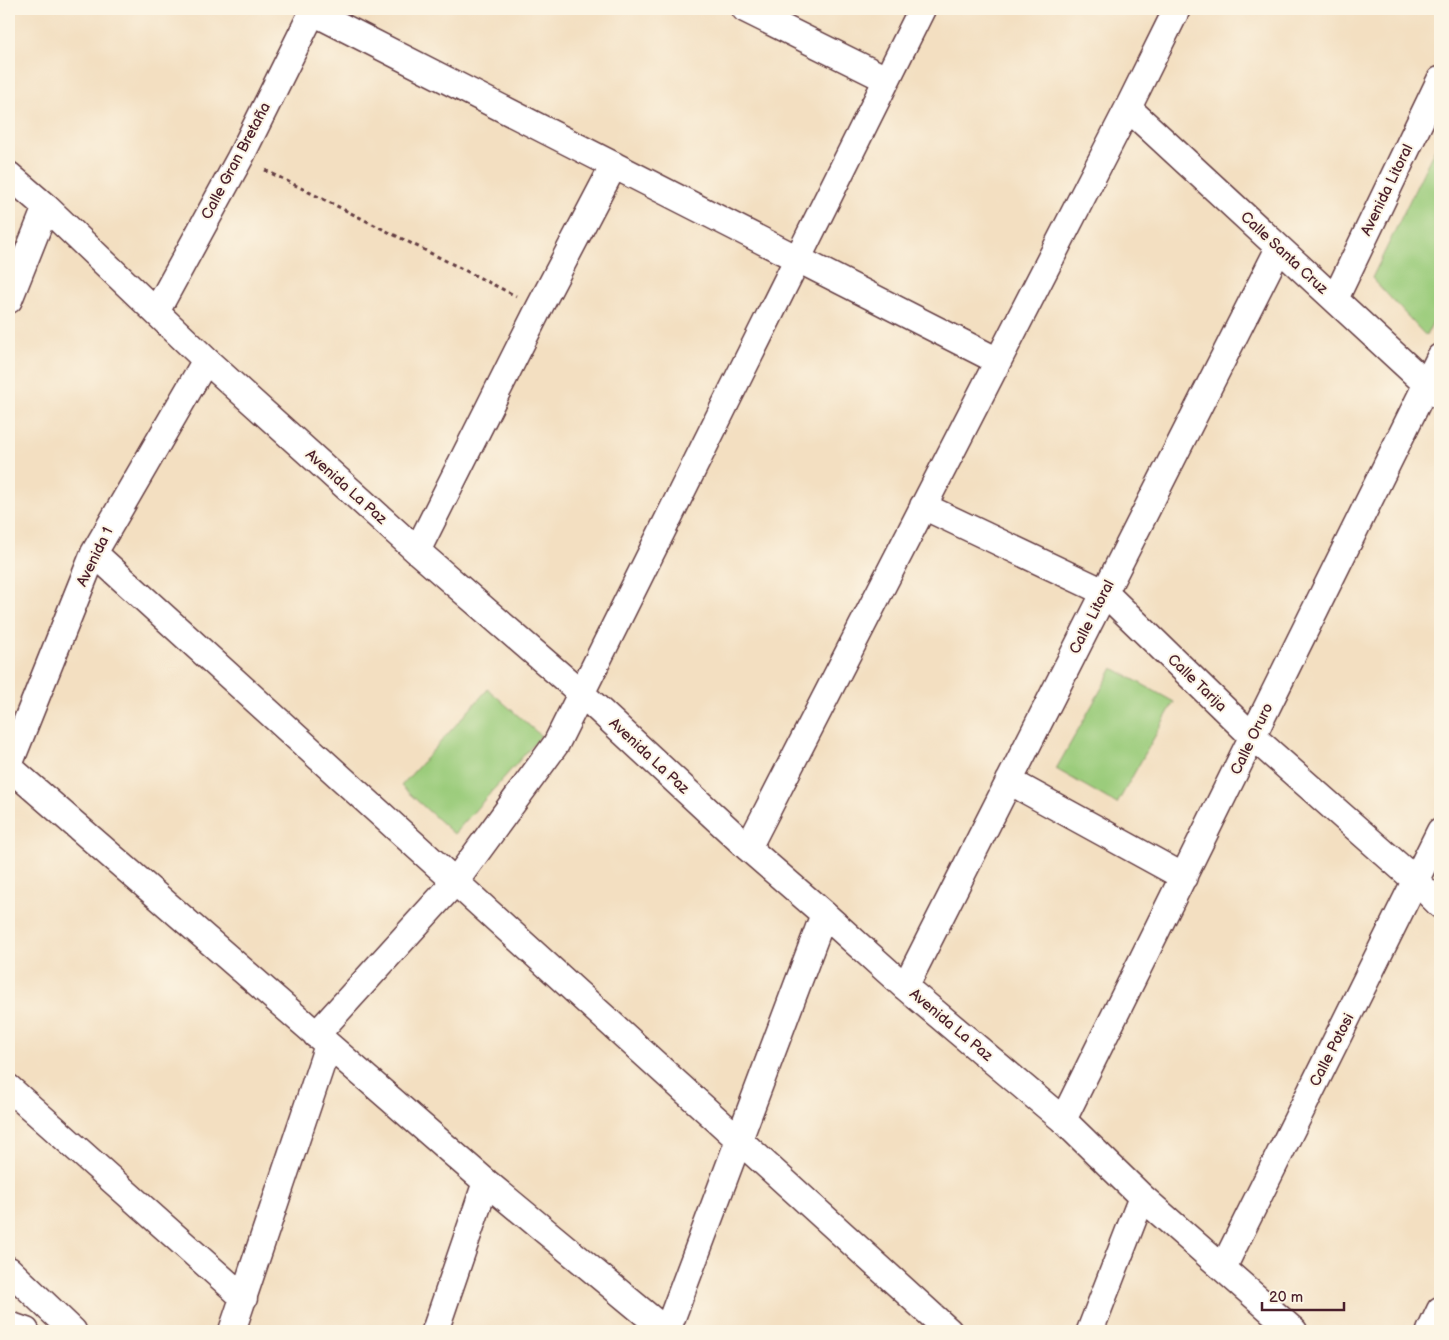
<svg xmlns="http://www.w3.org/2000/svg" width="1449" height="1340" font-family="'Balsamiq Sans',sans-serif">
<rect width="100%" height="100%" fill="#fcf5e5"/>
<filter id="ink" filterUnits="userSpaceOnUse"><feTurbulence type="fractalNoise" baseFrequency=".02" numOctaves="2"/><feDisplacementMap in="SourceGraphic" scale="10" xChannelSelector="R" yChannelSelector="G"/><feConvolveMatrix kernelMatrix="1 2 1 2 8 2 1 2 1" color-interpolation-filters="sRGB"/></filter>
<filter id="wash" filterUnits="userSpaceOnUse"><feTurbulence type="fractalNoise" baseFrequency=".0096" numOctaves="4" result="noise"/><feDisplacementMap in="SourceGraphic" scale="20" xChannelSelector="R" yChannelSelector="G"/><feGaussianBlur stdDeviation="1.12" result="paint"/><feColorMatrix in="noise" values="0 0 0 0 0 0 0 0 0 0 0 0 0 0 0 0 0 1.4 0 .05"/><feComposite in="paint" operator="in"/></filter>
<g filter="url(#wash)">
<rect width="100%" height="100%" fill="#f3dfc1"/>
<path fill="#9bcc7b" stroke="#727653" d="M1440,138V307L1426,336L1372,278Z
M1113,668L1174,702L1117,804L1056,769Z
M488,689L541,736L454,834L401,786Z"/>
</g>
<g filter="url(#ink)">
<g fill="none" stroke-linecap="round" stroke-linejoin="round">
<g stroke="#633c42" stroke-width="29">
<path id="minor" d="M745,9L886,79
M313,12L998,361
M1128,108L1438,395
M9,175L46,207L206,360L417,551L581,693L748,848L824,914L905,987L1063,1120L1142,1197L1294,1331
M1335,299L1440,80
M9,300L46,207
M156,312L240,158L314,9
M923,506L1104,592L1253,737L1416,881L1440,905
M417,551L539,308L614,165
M94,553L949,1331
M9,765L94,553L206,360
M9,767L486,1182L666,1331
M1009,781L1184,877
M748,848L1128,108L1177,9
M905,987L1279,248
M316,1035L455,882L556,744L922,9
M9,1088L244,1298
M1063,1120L1440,357
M1223,1268L1440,831
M9,1270L73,1331
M9,1325L26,1331
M232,1331L328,1045
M435,1331L486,1182
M667,1331L824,914
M1090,1331L1142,1197
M1430,1331L1440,1310"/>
</g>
<path stroke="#633c42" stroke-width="3" stroke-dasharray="4 4" stroke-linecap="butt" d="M265,170L516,296"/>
<use href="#minor" stroke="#fff" stroke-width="26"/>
</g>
</g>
<g text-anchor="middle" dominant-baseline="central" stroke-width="4" stroke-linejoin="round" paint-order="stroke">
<g font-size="15" fill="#4a1f2b" stroke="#fcf5e5">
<text transform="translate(236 161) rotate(-62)">Calle Gran Bretaña</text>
<text transform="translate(1387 190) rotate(-64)">Avenida Litoral</text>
<text transform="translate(1284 253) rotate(43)">Calle Santa Cruz</text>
<text transform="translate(346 487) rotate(42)">Avenida La Paz</text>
<text transform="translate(95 557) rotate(-64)">Avenida 1</text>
<text transform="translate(1092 617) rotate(-63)">Calle Litoral</text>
<text transform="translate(1197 683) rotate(44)">Calle Tarija</text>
<text transform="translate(1252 739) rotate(-64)">Calle Oruro</text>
<text transform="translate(649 756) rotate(43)">Avenida La Paz</text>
<text transform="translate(951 1025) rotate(40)">Avenida La Paz</text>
<text transform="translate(1332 1050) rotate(-63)">Calle Potosi</text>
</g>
</g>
<rect width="1449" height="1340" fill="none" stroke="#fcf5e5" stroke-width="30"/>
<path d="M1262 1302v8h82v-8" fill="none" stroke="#4a1f2b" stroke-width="2.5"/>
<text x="1269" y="1302" font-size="15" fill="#4a1f2b" stroke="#fcf5e5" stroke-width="4" paint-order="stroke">20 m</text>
</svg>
